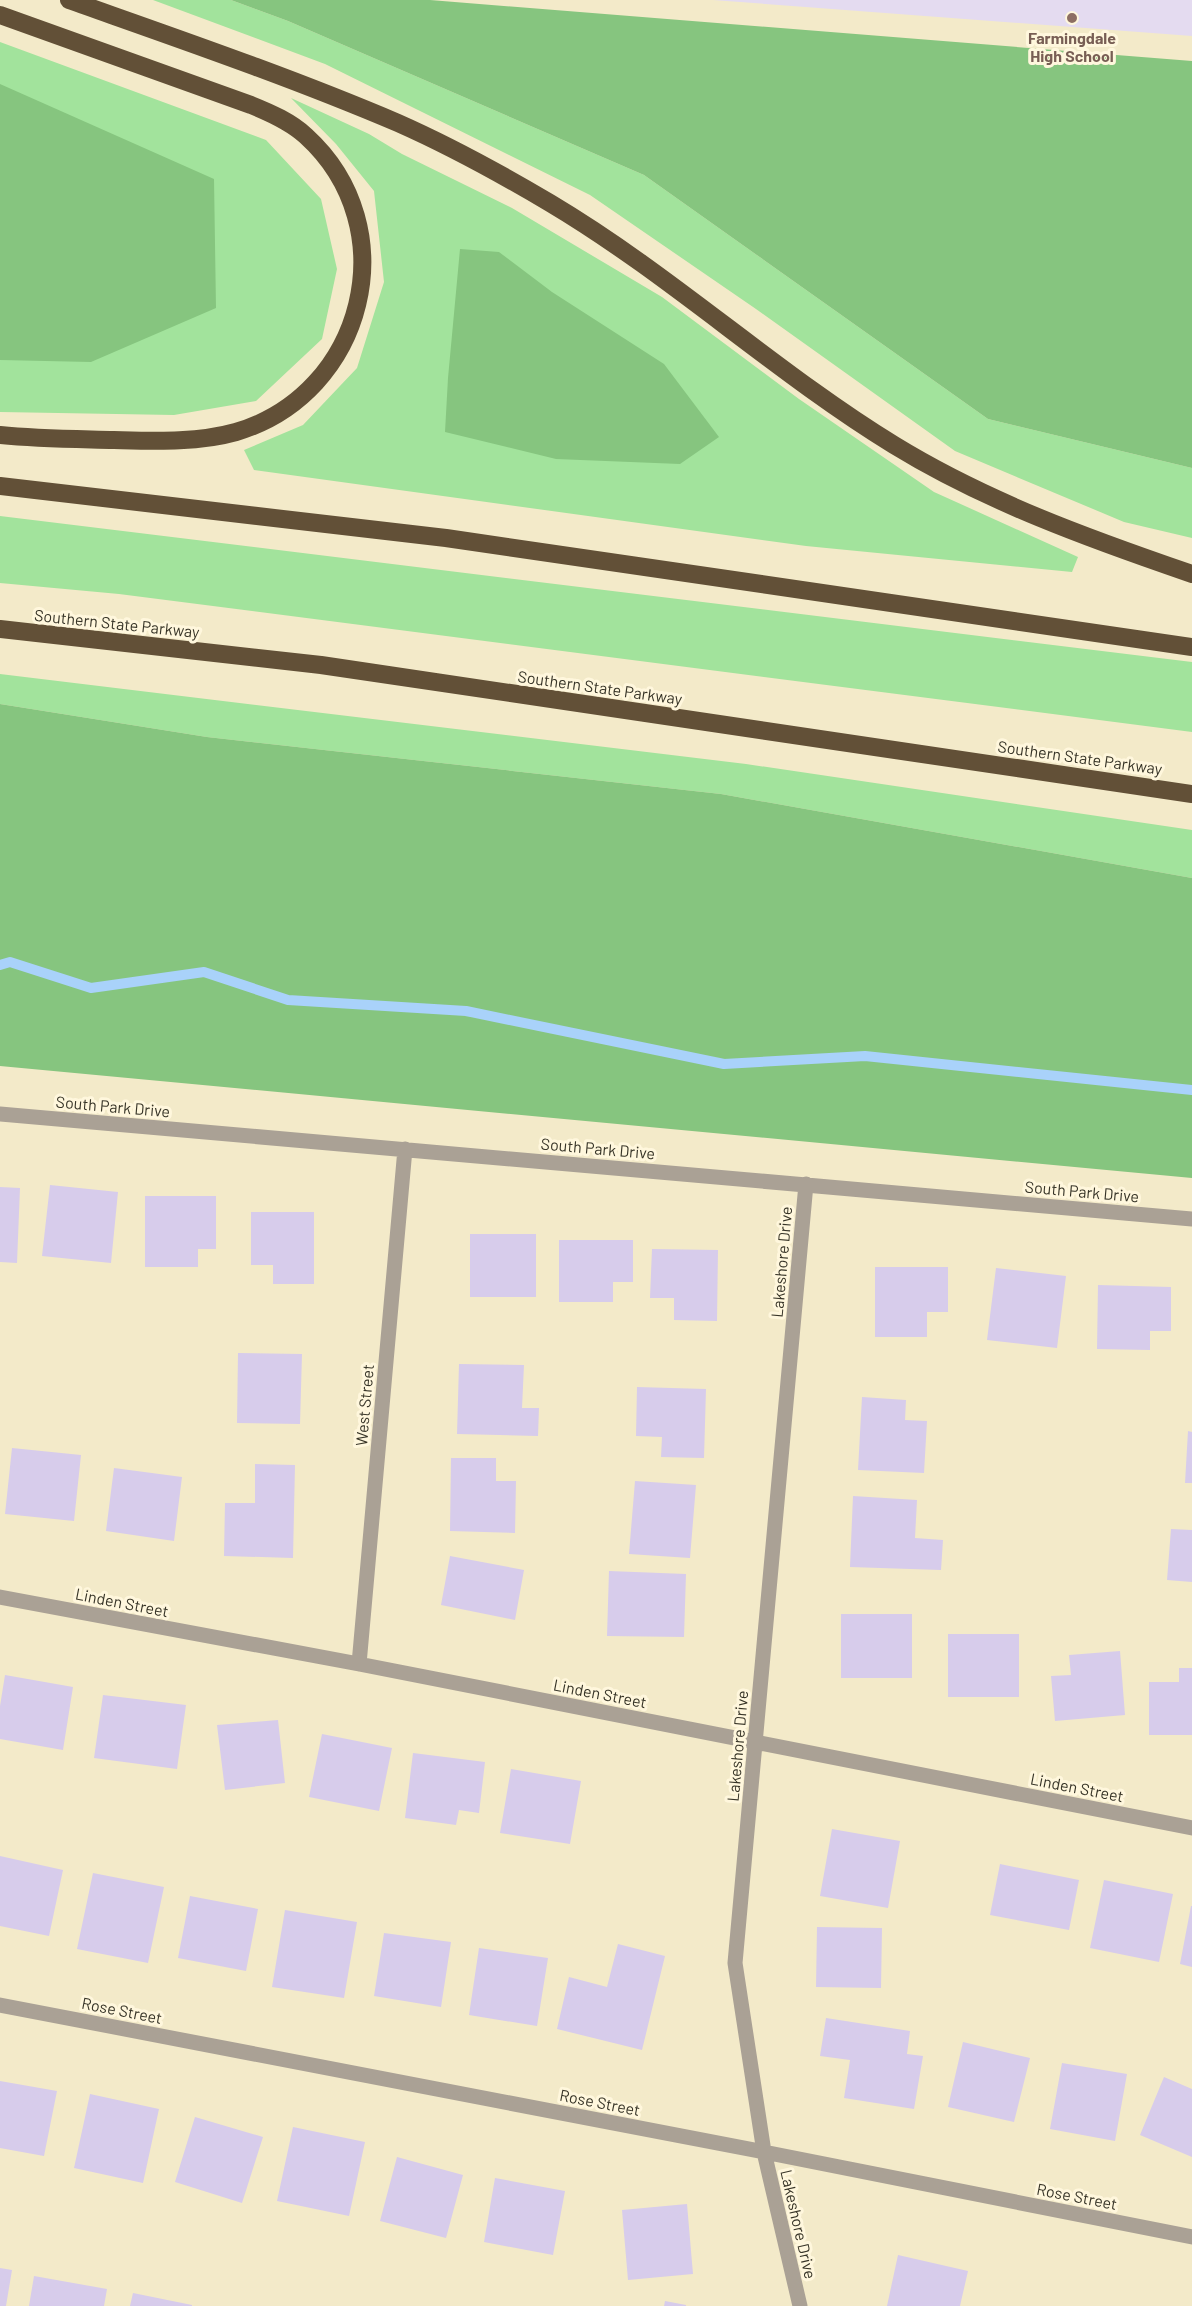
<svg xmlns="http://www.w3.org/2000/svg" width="1192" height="2306" font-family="Barlow,sans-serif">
<rect width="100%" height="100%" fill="#f3eac9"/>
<path fill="#e4dbf0" d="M713,0H1192V36Z"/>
<path fill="#a2e39c" d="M153,0H231L288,21L644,175L988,419L1192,468V538L1124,522L955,451L756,309L590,195L325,64Z
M0,42L266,140L321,199L337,269L322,339L256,401L174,415L0,412Z
M291,98L369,134L402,154L512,208L662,297L799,399L934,492L1078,557L1072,572L806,546L254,470L244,450L303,425L357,368L384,282L374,191L336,144Z
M0,516L1192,662V732L119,594L0,583Z
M0,674L746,764L1192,830V878L721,794L207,737L0,704Z"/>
<path fill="#86c57f" d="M231,0H430L1192,61V468L988,419L644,175L288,21Z
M0,84L214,179L216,308L91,362L0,360Z
M460,249L499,252L552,292L664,364L719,437L680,464L556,459L445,432L448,378Z
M0,704L207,737L721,794L1192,878V1178L0,1066Z"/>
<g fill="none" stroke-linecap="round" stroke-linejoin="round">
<path stroke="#a9d2fa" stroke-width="10" d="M0,965L10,962L91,988L204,972L288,1000L466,1011L724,1064L865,1056L1192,1090"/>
</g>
<path fill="#d7cceb" d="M50,1185L118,1192L111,1263L42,1256Z
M0,1187L20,1188L17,1263L0,1262Z
M145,1196H216V1249H198V1267H145Z
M251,1212H314V1284H273V1265H251Z
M470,1234H536V1297H470Z
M559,1240H633V1282H613V1302H559Z
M652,1249L718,1250L717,1321L674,1320V1298H650Z
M875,1267H948V1312H927V1337H875Z
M996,1268L1066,1276L1057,1348L987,1340Z
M1098,1285L1171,1287V1331H1150V1350L1097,1349Z
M238,1353L302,1354L300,1424L237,1423Z
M459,1364L524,1365L522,1408H539L538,1436L457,1434Z
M637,1387L706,1389L704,1458L661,1457L662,1437L636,1436Z
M862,1397L906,1400L905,1420L927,1421L924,1473L858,1470Z
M1188,1431L1192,1432V1483H1185Z
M12,1448L81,1455L74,1521L5,1514Z
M451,1458H496V1481H516L515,1533L450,1531Z
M255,1464L295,1465L293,1558L224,1556L225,1503H255Z
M114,1468L182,1477L174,1541L106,1531Z
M635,1481L696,1485L690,1558L629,1554Z
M853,1496L917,1500L915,1538L943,1540L941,1570L850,1567Z
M1171,1529L1192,1530V1582L1167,1580Z
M450,1556L524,1570L515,1620L441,1605Z
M609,1571L686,1574L684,1637L607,1636Z
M841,1614H912V1678H841Z
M948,1634H1019V1697H948Z
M1120,1651L1125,1715L1055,1721L1051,1676L1071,1675L1069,1655Z
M1179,1668H1192V1735H1149V1682H1179Z
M5,1675L73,1687L63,1750L0,1739V1706Z
M103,1695L186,1705L177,1769L94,1758Z
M278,1720L285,1783L225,1790L217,1725Z
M322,1734L392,1748L379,1811L309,1797Z
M413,1753L485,1762L479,1813L459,1810L456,1825L405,1818Z
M511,1769L581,1781L570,1844L500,1833Z
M832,1829L900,1841L888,1908L820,1896Z
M0,1856L63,1870L49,1936L0,1926Z
M1000,1864L1079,1880L1069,1930L990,1915Z
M93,1873L164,1887L148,1963L77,1949Z
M1104,1880L1173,1894L1159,1962L1090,1948Z
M190,1896L258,1909L246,1971L178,1958Z
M1191,1906H1192V1967L1180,1964Z
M285,1910L357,1922L344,1998L272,1987Z
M817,1927L882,1928L881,1988L816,1987Z
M384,1933L451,1942L441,2007L374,1996Z
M618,1944L665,1956L642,2050L557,2029L569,1977L607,1987Z
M479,1948L548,1958L537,2026L469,2015Z
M826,2018L910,2031L907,2054L923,2056L914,2109L844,2098L850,2060L820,2056Z
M963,2042L1030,2058L1014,2122L948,2107Z
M1062,2063L1127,2074L1115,2141L1050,2129Z
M1164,2077L1192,2089V2157L1140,2135Z
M0,2081L57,2091L44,2156L0,2148Z
M90,2094L159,2109L143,2183L74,2168Z
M195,2117L263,2137L242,2203L175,2182Z
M293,2127L365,2142L349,2216L277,2201Z
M397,2157L463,2175L446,2238L380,2221Z
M495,2178L565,2191L553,2255L484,2242Z
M687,2204L693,2274L628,2280L622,2210Z
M898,2255L968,2271L960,2306H887Z
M0,2268L12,2270L6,2306H0Z
M34,2276L107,2289L104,2306H29Z
M133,2293L192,2305V2306H130Z
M665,2301L686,2305V2306H664Z"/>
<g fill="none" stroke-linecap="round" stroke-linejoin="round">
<path stroke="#aaa195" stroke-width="15" d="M0,1114L1192,1219
M0,1597L359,1664L1192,1828
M359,1664L405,1149
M0,2005L764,2152L1192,2237
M800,2306L764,2152L735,1963L806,1184"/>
<path stroke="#625037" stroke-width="18" d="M69,0C179,39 290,77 398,123C450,146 501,174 550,203C671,275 775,372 894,445C987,502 1090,539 1192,574
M0,15L251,105C271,113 291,122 306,136C407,228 365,394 236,432C197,443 154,441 114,440C76,439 38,439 0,435
M0,486L446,538L1192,647
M0,629L321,665L1192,794"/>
</g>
<circle fill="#8d6e63" stroke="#fff7dd" stroke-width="2" cx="1072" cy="18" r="6"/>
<g text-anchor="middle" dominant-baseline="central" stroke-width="6" stroke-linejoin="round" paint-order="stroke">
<g font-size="16" font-weight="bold" fill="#785e54" stroke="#fff7dd">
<text x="1072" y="37">Farmingdale<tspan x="1072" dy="18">High School</tspan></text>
</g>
<g font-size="16" fill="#373427" stroke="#fff7dd">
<text transform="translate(117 623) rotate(6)">Southern State Parkway</text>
<text transform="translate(600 687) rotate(8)">Southern State Parkway</text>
<text transform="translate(1080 757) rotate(8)">Southern State Parkway</text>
<text transform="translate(113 1106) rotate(5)">South Park Drive</text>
<text transform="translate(598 1148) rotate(5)">South Park Drive</text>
<text transform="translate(1082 1191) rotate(5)">South Park Drive</text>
<text transform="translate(781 1262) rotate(-85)">Lakeshore Drive</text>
<text transform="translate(364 1405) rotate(-85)">West Street</text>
<text transform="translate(122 1602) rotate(11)">Linden Street</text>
<text transform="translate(600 1693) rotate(11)">Linden Street</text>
<text transform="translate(737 1746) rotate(-85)">Lakeshore Drive</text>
<text transform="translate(1077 1787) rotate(11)">Linden Street</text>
<text transform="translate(122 2010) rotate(11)">Rose Street</text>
<text transform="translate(600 2102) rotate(11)">Rose Street</text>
<text transform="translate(1077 2196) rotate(11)">Rose Street</text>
<text transform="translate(799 2224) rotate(77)">Lakeshore Drive</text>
</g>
</g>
</svg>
